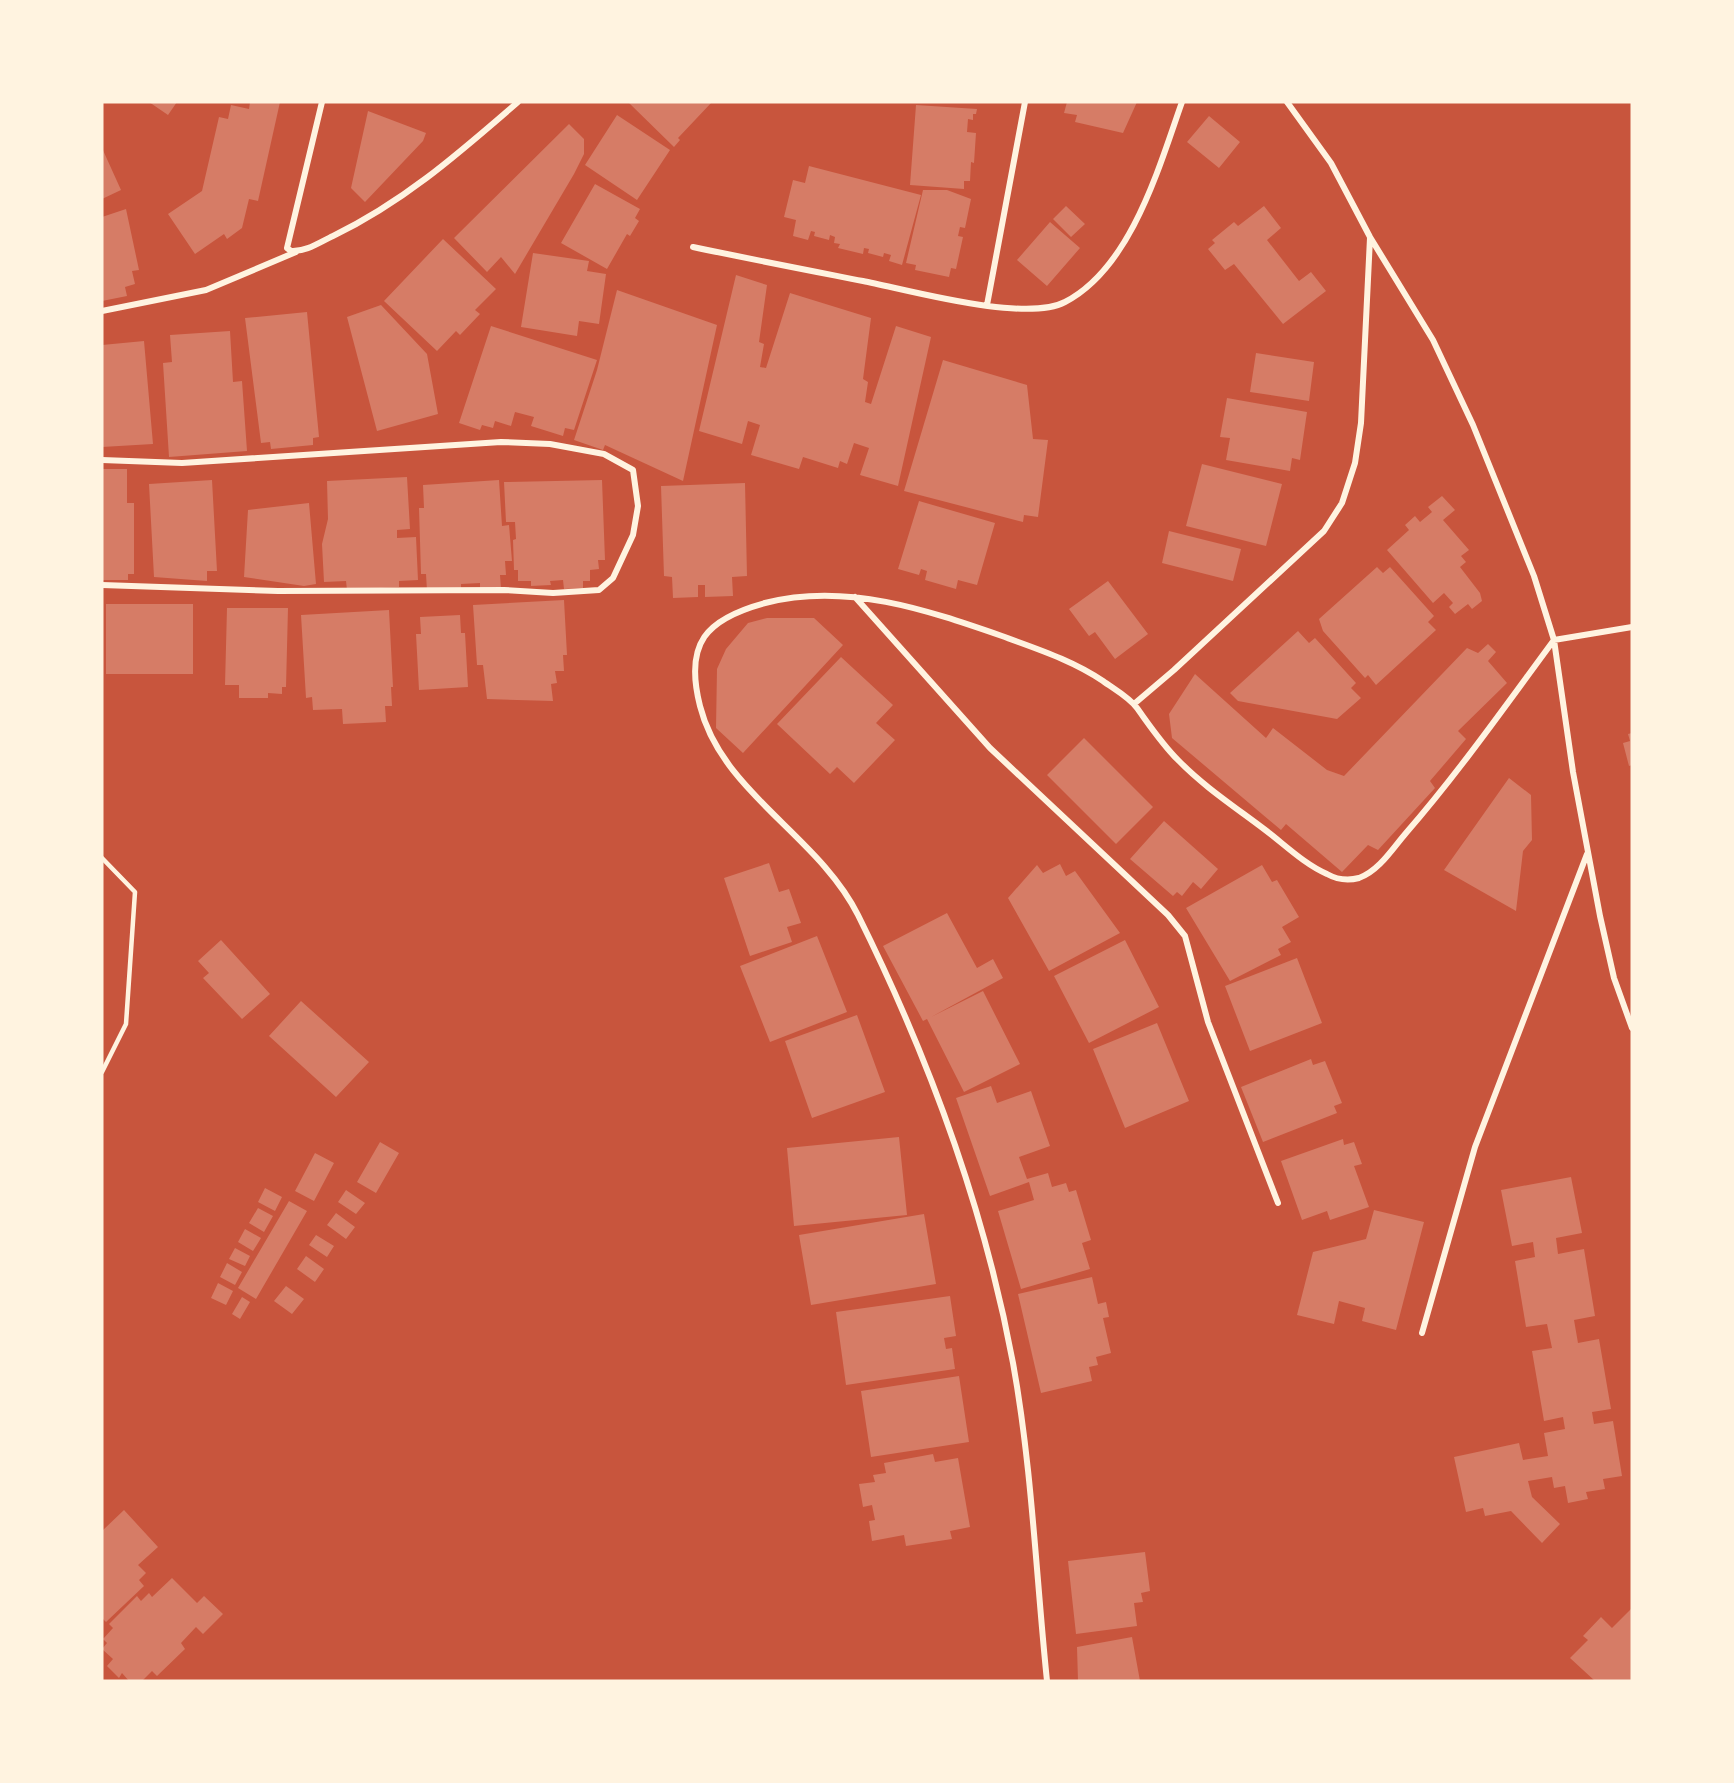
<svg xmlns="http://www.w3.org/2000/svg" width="1734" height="1783" font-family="Mulish,sans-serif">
<rect width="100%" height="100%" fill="#c8553d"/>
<path fill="#d67c66" d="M149,102H177L168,115Z
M250,102H280L258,201L249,199L242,228L227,239L224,234L195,254L168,214L202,191L219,117L228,119L231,105L249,109Z
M628,102H712L678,138L680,140L674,147Z
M1067,102H1137L1123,133L1075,122L1077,115L1064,113Z
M916,105L977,109L976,114H973V120L968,119L967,132L976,133L974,163L971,162L970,181H964V189L910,185Z
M368,111L426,133L423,141L365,202L351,188Z
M617,115L670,150L637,200L585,165Z
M1209,116L1240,142L1219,168L1187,142Z
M569,124L584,139V154L574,174L515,274L501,257L487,272L454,238Z
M102,148L121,190L102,199Z
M809,166L921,195L902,265L889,261L891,255L884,253L883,257L868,253L869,249L864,248L863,254L838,248L840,244L834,243L835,237L830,235L829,240L814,236L815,232L811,231L808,240L793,236L796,220L784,217L793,180L805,183Z
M595,184L640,209L635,218L639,221L630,236L627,234L607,269L561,243Z
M923,190H947L971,199L965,228L960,227L958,236L963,237L956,269L951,268L949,277L915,270L916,265L906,263Z
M1066,206L1085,224L1071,237L1053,219Z
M1264,206L1281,228L1267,240L1299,281L1311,272L1326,291L1283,324L1234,264L1225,270L1208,249L1215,243L1212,240L1234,222L1238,226Z
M126,209L139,270L132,271L135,284L125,287L127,296L102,301V217Z
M1050,222L1080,248L1047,286L1017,260Z
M443,239L496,289L475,310L480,314L460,335L456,331L437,351L384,301Z
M533,253L589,261L587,271L606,274L599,324L579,321L577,336L521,327Z
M736,275L767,285L759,342L764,344L760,367L766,368L790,293L871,318L863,379L868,382L865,402L871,404L896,326L931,337L898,486L860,475L869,448L854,443L847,464L840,461L838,468L803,457L799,469L751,455L760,425L748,421L742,444L699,431Z
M617,290L717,325L683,481L605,445L603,450L574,440L597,370Z
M381,305L427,354L438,414L377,431L347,317Z
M307,312L319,437L313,438V445L271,449L270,442L261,443L245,318Z
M491,326L597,360L574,430L565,428L563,436L531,426L534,417L515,412L511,426L495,421L493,428L482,425L480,430L459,423Z
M230,331L233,382L242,381L247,451L169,457L163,363L172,362L170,335Z
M144,341L153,444L102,447V345Z
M1256,353L1314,362L1309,401L1250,392Z
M943,360L1027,385L1033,439L1048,440L1038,517L1024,515L1023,522L904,491Z
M1227,398L1307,412L1300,460L1292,458L1290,471L1226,460L1230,438L1220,437Z
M1202,464L1282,484L1266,546L1186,526Z
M102,469H127V503H134V574H128V580H102Z
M407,477L410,529L397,530V538L416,537L418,580L399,581V587L347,590L346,581L324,582L322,544L328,519L327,481Z
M212,480L217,571H207V581L154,577L149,484Z
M499,480L502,526L509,525L512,561H505L506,575H500L501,588L480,589V583L461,584V590L427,591L426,574H421L419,508H424L423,485Z
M602,480L605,560H598L599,569L590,570V581H583V588L564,589L563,580L550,581L551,585L531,586V581H518V570H514L513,540L516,539L515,522H506L504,482Z
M745,483L747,576L732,577L733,596L705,597V585H698V597L673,598L672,577L664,576L661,486Z
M1442,496L1455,510L1443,520L1469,550L1461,556L1466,562L1460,567L1480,593L1482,601L1472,609L1468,604L1455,614L1449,607L1453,603L1444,593L1433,603L1387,550L1409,530L1405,525L1415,516L1420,522L1432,512L1428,507Z
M919,501L995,523L977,585L958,580L956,589L925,580L927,571L921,569L919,575L898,569Z
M309,503L316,584L304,586L244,577L248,510Z
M1169,531L1241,549L1233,581L1162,563Z
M1377,567L1383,573L1390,567L1434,616L1428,622L1436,630L1376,685L1368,675L1365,678L1323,631L1319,619Z
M1108,581L1148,634L1115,659L1095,632L1089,636L1069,609Z
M564,600L567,655H563L564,671H555L557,683L551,684L553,701L487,699L483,665H477L473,605Z
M106,604H193V674H106Z
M227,608H288L286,687H282V694L268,693V698H239V685H225Z
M389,610L393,687H391L392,706H385L386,722L343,724L342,709L313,710L312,697L306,698L301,615Z
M460,615L461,633H465L468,687L419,690L416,634H421L420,617Z
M767,618H814L843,645L743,753L716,728L717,669L726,649L748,623Z
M1298,631L1309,643L1315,638L1356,683L1351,688L1361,698L1337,719L1238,701L1230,693Z
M1488,644L1496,652L1488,661L1507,683L1458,731L1466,739L1430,781L1435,788L1378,850L1368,845L1342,872L1286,824L1281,830L1172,738L1169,714L1195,674L1266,738L1273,728L1327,770L1344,776L1467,648L1478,653Z
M841,657L893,705L876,723L895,740L854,783L837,767L830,774L777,724Z
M1632,733V765L1629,766L1623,743L1630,741L1628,734Z
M1084,738L1153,807L1116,844L1047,775Z
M1509,778L1531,795L1532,840L1523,851L1516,911L1444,870Z
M1164,821L1218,869L1201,889L1193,882L1182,896L1177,892L1173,896L1130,859Z
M769,863L779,892L789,889L801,923L787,927L792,942L750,956L724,878Z
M1060,864L1066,876L1075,871L1120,933L1049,971L1008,898L1037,865L1043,873Z
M1262,865L1272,882L1277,880L1299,917L1282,927L1291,942L1278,949L1281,955L1230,981L1186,908Z
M947,913L977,968L993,959L1003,978L931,1017L983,991L1020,1064L964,1092L927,1019L923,1021L883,946Z
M817,936L847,1012L770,1042L740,966Z
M221,940L270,994L242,1019L203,978L209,973L198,961Z
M1125,940L1159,1007L1089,1043L1054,976Z
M1297,958L1322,1023L1250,1051L1225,986Z
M301,1001L369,1062L336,1097L269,1036Z
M857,1015L885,1092L812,1118L785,1041Z
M1157,1023L1189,1101L1125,1128L1093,1049Z
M1311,1059L1313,1065L1325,1061L1342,1103L1334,1106L1337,1113L1263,1142L1241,1087Z
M991,1086L997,1103L1031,1091L1050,1146L1019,1157L1027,1179L1048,1173L1052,1187L1066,1183L1069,1192L1076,1190L1091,1240L1082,1243L1090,1269L1021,1289L998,1211L1034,1200L1029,1182L990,1196L956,1098Z
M899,1137L907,1215L794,1226L787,1148Z
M1343,1139L1344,1145L1354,1142L1362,1164L1354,1166L1369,1207L1330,1220L1327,1211L1302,1220L1281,1161Z
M380,1142L399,1153L376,1193L357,1182Z
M315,1153L334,1163L314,1201L295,1191Z
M1571,1177L1582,1233L1556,1238L1558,1254L1584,1249L1595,1316L1574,1320L1578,1343L1599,1339L1611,1409L1592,1412L1594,1424L1613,1421L1622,1476L1603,1479L1605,1489L1586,1492L1588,1499L1568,1503L1565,1486L1554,1488L1552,1477L1528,1481L1532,1497L1560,1524L1542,1543L1511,1511L1485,1516L1483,1508L1466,1512L1454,1457L1519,1443L1523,1460L1548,1456L1544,1433L1565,1429L1563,1417L1544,1421L1532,1351L1552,1348L1547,1324L1526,1327L1515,1261L1535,1257L1533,1242L1512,1246L1501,1190Z
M265,1188L282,1197L275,1211L258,1202Z
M346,1190L365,1203L356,1214L338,1202Z
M289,1201L307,1211L256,1299L238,1288Z
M258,1208L273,1216L264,1232L249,1223Z
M1374,1210L1424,1222L1396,1330L1362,1321L1365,1308L1339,1301L1334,1324L1297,1315L1313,1252L1366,1239Z
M336,1213L355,1227L346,1239L327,1225Z
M924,1214L936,1284L811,1305L799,1235Z
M245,1229L261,1238L253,1251L238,1242Z
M316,1235L334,1246L327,1257L309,1245Z
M235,1248L250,1256L245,1266L229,1259Z
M306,1256L324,1269L315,1282L297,1269Z
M227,1263L242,1272L235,1285L220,1277Z
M1092,1277L1098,1304L1106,1302L1109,1317L1103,1318L1111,1353L1096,1357L1098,1365L1089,1367L1092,1381L1041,1393L1018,1294Z
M218,1283L233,1291L226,1305L211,1298Z
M286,1286L304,1299L292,1314L274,1301Z
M950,1296L956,1336L944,1338L946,1349L952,1348L955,1369L846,1385L836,1312Z
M242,1297L250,1302L240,1319L232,1314Z
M959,1376L969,1442L871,1457L861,1391Z
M933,1454L935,1462L958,1458L970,1527L950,1531L952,1539L906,1546L904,1535L872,1541L869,1521L875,1520L872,1505L863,1507L859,1484L875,1482L873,1475L886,1473L884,1463Z
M124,1510L158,1547L138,1565L146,1573L139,1580L144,1586L106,1622L102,1618V1531Z
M1145,1552L1150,1591L1141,1593L1143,1602L1134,1603L1137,1626L1076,1634L1068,1561Z
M172,1578L197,1603L204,1596L223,1614L203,1634L196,1627L181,1643L185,1649L157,1676L152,1671L142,1681H129L122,1673L119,1678L107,1666L113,1659L102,1649L107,1643L103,1639L113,1628L109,1624L137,1596L141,1601L149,1593L152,1597Z
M1632,1608V1681H1595L1570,1658L1588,1640L1583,1636L1601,1617L1612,1628Z
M1132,1637L1140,1681H1078L1077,1647Z"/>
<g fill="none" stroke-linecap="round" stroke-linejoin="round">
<path stroke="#fff3e0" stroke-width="4.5" d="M102,858L135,892L126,1024L102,1072"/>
<path stroke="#fff3e0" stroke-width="6" d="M322,102L287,248L291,251C306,252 320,242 333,236C405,201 459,153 518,102
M1287,102L1331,163L1370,237L1433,340L1473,425L1534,576L1554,640L1573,772L1600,916L1614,978L1632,1028
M693,247C750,259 807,270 863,281C909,290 1025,323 1065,302C1131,268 1159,167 1182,102
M987,305L1025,102
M102,311L206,290L296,252
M102,460L182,463L501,442L550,444L604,454L633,470L638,506L633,535L613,578L599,590L553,593L504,590L278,591L102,585
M855,597L990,748L1168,915L1185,936L1208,1022L1278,1203
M1554,640L1632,627
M1134,704L1174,670L1324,531L1342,503L1355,463L1361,423L1370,238
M1422,1333L1475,1147L1587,854
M1047,1681C1036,1575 1032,1468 1013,1363C984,1207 928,1056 858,915C818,835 722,793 700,706C684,643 706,619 765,603C846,582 927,610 1002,636C1037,649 1072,660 1103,681C1114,689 1129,697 1137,708C1150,726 1162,744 1178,760C1203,786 1235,807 1264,829C1284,844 1304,864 1327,874C1336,879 1348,881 1359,878C1379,871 1393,848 1406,833C1459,772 1506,705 1554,640"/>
</g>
<rect width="1734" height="1783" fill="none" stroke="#fff3e0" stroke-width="207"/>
</svg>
